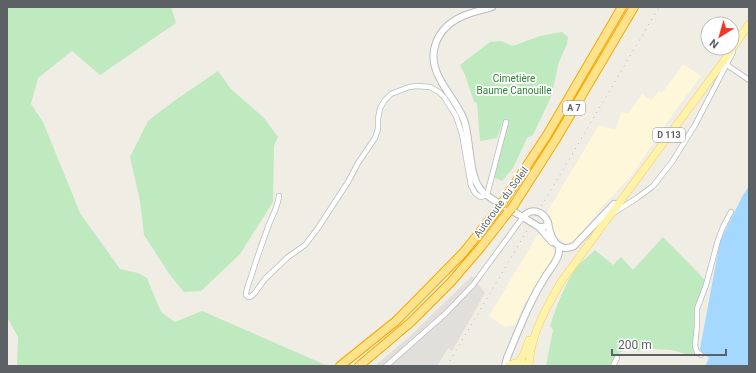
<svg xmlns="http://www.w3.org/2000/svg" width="756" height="373" font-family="Roboto,sans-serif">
<rect width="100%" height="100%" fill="#f0ede4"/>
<path fill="#fff7da" d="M683,64L701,76L672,115L631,176L605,204H604L572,245H567L555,235L546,214L599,125L615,130L622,112L628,114L642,94L651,100L659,91L662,93Z
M540,234L551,246L554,252L555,256L539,280L528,301L526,299L515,325L505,327L489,316L537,236Z"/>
<path fill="#e1dfd9" d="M472,276L485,293L452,351L448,348L437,366H375L410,336Z"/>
<path fill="#bfe9bf" d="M7,7H171L176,23L100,75L72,51L38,78L31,104L43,122L80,213L120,269L138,273L147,278L161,312L175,322L202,311L328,366H17L18,337L7,317Z
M562,32L568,37L567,44L559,62L551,97L533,135L527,138L513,168L502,181L493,177L505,134L509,123L503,121L497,138L480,141L477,103L474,102L465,75L460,65L490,42L501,41L513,46L540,36Z
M218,71L231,89L264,118L278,137L274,146L273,202L240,254L201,291L184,292L170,275L144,235L140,201L130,157L148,121L174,101Z
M663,237L706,281L697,302L693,356L672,350L653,349L637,351L627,347L617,355L610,366H547L546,365L553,330L550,326C556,308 566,280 578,266C583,260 589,256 595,250L613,265L621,257L633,270Z"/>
<path fill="#a5d8ff" d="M749,186V366H705L709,358L701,352L700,349L720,241L743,195Z"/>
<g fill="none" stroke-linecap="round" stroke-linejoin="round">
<g stroke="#b9bcc1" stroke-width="6">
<path id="street" d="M727,65L749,80
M279,196C278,207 272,216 268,227C262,244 256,260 251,277C249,283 246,289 246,295L248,297H250L254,294L265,279L288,257L305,245L318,228L348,182L358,163L375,138L378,129V119L380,108L385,100L391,94L409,87L417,86L430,87L439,92L444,97L456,116L462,134L471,186L475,193L480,197L487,195L506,122
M615,212L637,198L653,186L672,162L695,125L733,52
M701,355L697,352L695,346L697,325V309L706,285L718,240L723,227L731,212
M386,366L445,314L473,285L523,217
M613,366L617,358"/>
</g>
<g stroke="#b8bbc1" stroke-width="8">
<path id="secondary" d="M492,7C483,10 472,12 463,16C436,28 425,54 441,81C448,94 459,106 464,120C471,139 468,177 482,191C492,201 511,210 523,217
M548,222C550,236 556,254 574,246L614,204
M539,227C544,227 546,227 548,222C543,211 531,207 523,217L539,227L552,242
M505,366L507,358C519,329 530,300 547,274C553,265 561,256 559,246"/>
</g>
<g stroke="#fbcc52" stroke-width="8">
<path id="primary" d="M518,363L524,354L529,340
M508,366L515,363H523
M529,366C530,336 546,308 561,282L723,62L749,24"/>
</g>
<g stroke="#f4a900" stroke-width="10">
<path id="highway" d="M503,202L547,135L622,7
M512,208L556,139L634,7
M340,366L396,321L463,253L483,228L500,206
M359,366L411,322L451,282L481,247L509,211"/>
</g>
<use href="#street" stroke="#fff" stroke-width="4.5"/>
<use href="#secondary" stroke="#fff" stroke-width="6"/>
<use href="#primary" stroke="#fff2aa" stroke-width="7"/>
<use href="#highway" stroke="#ffe28c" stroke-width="8"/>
<path stroke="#b6b7b7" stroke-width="1" stroke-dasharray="1 5" stroke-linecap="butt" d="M447,366L659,7"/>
<g stroke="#f4a900" stroke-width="10" stroke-linecap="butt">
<path id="highway-bridge" d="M500,206L503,202
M509,211L512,208"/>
</g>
<use href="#highway-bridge" stroke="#ffe28c" stroke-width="8"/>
</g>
<g text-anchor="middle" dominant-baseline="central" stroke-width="3.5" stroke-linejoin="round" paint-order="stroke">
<g fill="#fff" stroke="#8d9094" stroke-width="1">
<rect x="563" y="101" width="22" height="14" rx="3"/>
<rect x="653" y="128" width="32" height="14" rx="3"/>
</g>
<g font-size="9" font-weight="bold" fill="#5c6166">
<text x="574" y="108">A 7</text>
<text x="669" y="135">D 113</text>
</g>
<g font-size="10" fill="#2e8332" stroke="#fff">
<text x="514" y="78">Cimetière<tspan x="514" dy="12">Baume Canouille</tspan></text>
</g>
<g font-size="10" fill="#5c6166" stroke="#fff">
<text transform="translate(501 202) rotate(-54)">Autoroute du Soleil</text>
</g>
</g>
<rect width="756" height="373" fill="none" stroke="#5c6166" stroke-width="16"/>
<g transform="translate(720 36) rotate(217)"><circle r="19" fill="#ffffff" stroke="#bec0c2"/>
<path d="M0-3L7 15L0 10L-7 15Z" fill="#f63625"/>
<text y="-6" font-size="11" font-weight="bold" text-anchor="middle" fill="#5c6166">N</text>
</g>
<path d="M612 349v6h114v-6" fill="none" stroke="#5c6166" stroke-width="2"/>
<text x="618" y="349" font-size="12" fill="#5c6166" stroke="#ffffff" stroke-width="3" paint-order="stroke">200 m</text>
</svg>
